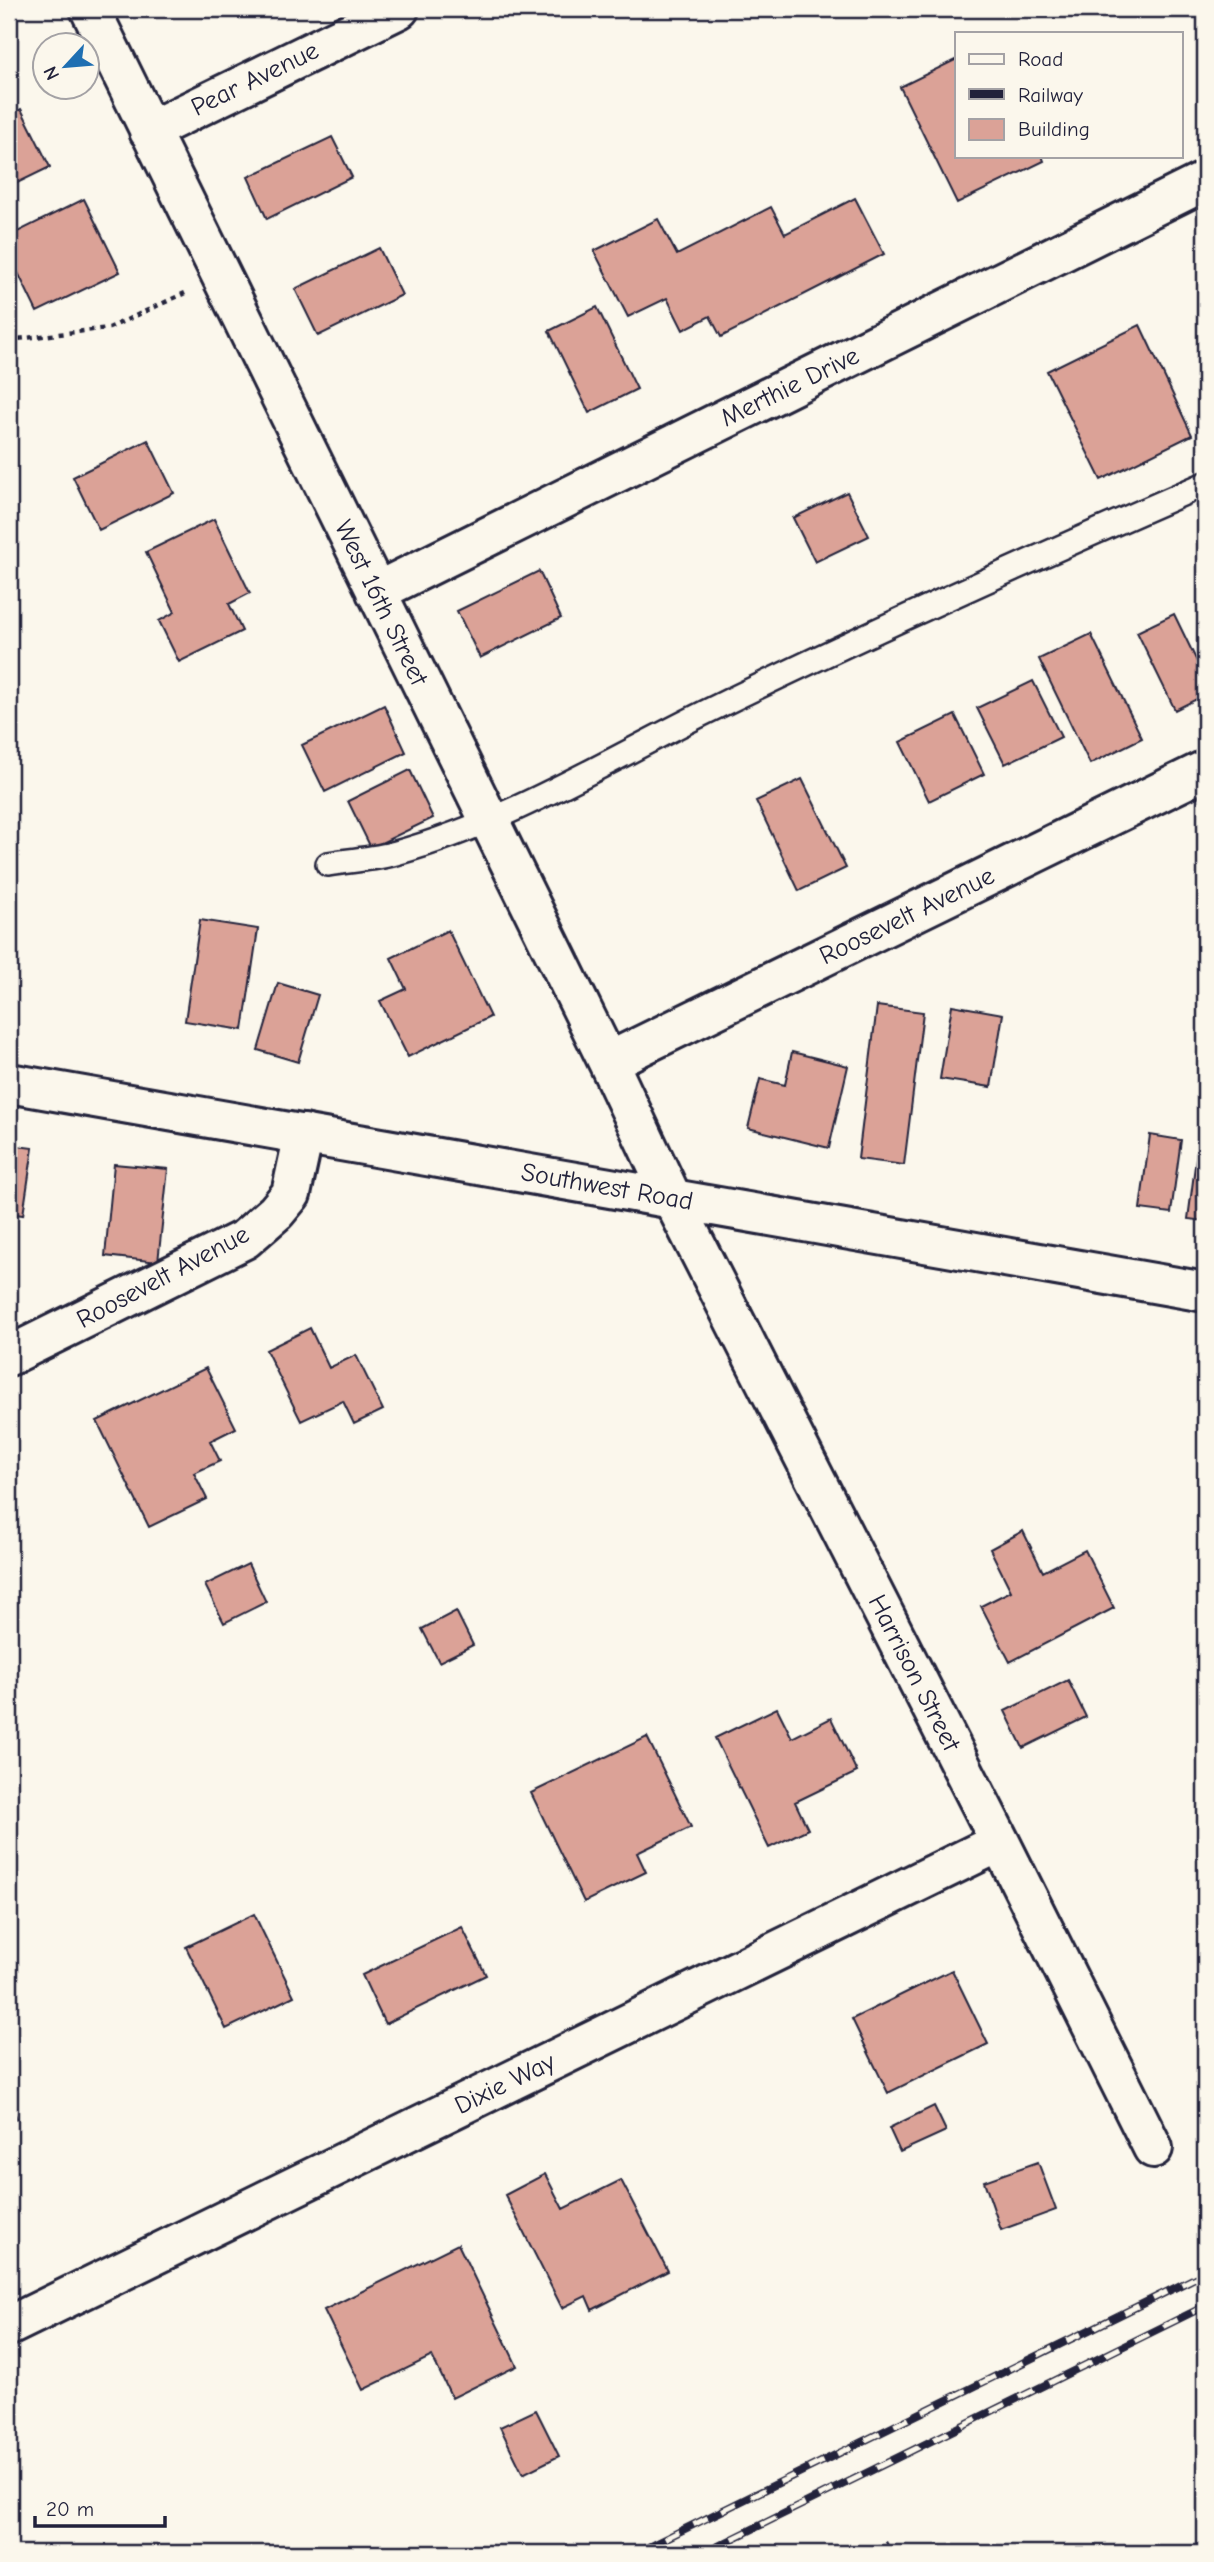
<svg xmlns="http://www.w3.org/2000/svg" width="1214" height="2562" font-family="'Comic Neue',sans-serif">
<rect width="100%" height="100%" fill="#fbf7ec"/>
<filter id="ink" filterUnits="userSpaceOnUse"><feTurbulence type="fractalNoise" baseFrequency=".0143" numOctaves="2"/><feDisplacementMap in="SourceGraphic" scale="14" xChannelSelector="R" yChannelSelector="G"/><feConvolveMatrix kernelMatrix="1 2 1 2 8 2 1 2 1" color-interpolation-filters="sRGB"/></filter>
<g filter="url(#ink)">
<path fill="#dba297" stroke="#22223b" stroke-width="2" d="M957,59V156H1042L1044,161L957,203L900,87Z
M21,109L50,167L9,187V115Z
M332,137L352,177L267,219L248,177Z
M855,198L884,254L721,337L710,316L683,330L667,298L628,317L594,251L658,219L677,255L771,207L785,234Z
M84,199L120,272L37,312L9,254V236Z
M379,248L402,295L318,336L295,289Z
M597,307L637,389L589,413L549,331Z
M1140,325L1192,435L1101,480L1047,371Z
M148,440L174,493L99,530L73,477Z
M847,492L869,536L815,562L793,518Z
M214,519L250,593L229,604L242,631L179,662L159,621L175,612L146,552Z
M539,571L561,618L480,658L457,611Z
M1174,614L1205,678V695L1175,710L1137,632Z
M1091,634L1142,738L1090,764L1039,659Z
M1033,681L1061,737L1005,764L977,708Z
M384,705L406,752L325,792L302,745Z
M955,715L984,774L929,801L900,742Z
M410,770L433,818L371,848L348,801Z
M802,779L846,868L799,891L756,801Z
M200,920L258,929L243,1030L185,1021Z
M448,930L490,1017L408,1057L380,1001L406,989L391,958Z
M278,983L318,995L298,1062L258,1050Z
M952,1005L1003,1014L991,1087L940,1079Z
M877,1006L923,1012L904,1165L858,1159Z
M792,1052L848,1066L829,1148L748,1128L760,1079L785,1085Z
M1150,1135L1181,1140L1171,1213L1140,1209Z
M1199,1135L1205,1136V1221L1188,1219Z
M9,1145L33,1148L23,1215L9,1213Z
M114,1164L168,1169L158,1262L105,1256Z
M310,1328L329,1368L356,1355L383,1410L354,1424L343,1401L301,1421L266,1350Z
M206,1368L236,1428L210,1441L220,1461L194,1473L207,1499L149,1527L97,1421Z
M1023,1531L1043,1572L1085,1550L1114,1608L1010,1662L981,1606L1011,1591L990,1549Z
M248,1564L266,1602L224,1623L205,1585Z
M456,1611L473,1645L439,1662L422,1629Z
M1068,1680L1086,1717L1023,1748L1005,1711Z
M777,1708L792,1738L831,1718L857,1772L795,1802L808,1829L769,1848L715,1738Z
M647,1737L691,1827L637,1853L646,1872L584,1902L531,1793Z
M254,1914L294,1996L226,2029L186,1947Z
M462,1927L486,1975L385,2024L362,1975Z
M952,1970L988,2044L888,2093L852,2019Z
M9,2101L17,2118L9,2122Z
M934,2106L946,2131L900,2152L889,2128Z
M1038,2162L1056,2210L1001,2230L984,2181Z
M545,2174L563,2209L621,2180L668,2271L592,2310L586,2296L562,2308L505,2195Z
M458,2244L517,2366L452,2398L432,2356L363,2390L324,2310Z
M536,2410L559,2456L523,2474L500,2427Z"/>
<g fill="none" stroke-linecap="round" stroke-linejoin="round">
<g stroke="#22223b" stroke-width="28">
<path id="service" d="M328,864C350,860 375,859 396,853C506,823 603,763 704,713C869,632 1037,557 1205,484"/>
</g>
<g stroke="#22223b" stroke-width="44">
<path id="minor" d="M90,9L608,1062L672,1198L1000,1842L1153,2148
M149,131L399,9
M376,592L1205,181
M608,1062L1205,770
M9,1356L245,1239L276,1212L291,1194L304,1134
M9,2326L1000,1842"/>
</g>
<g stroke="#22223b" stroke-width="44">
<path id="tertiary" d="M9,1083L1205,1292"/>
</g>
<path stroke="#22223b" stroke-width="4.5" stroke-dasharray="5 5" stroke-linecap="butt" d="M9,340L109,328L185,293
M868,2553L888,2543"/>
<use href="#service" stroke="#fbf7ec" stroke-width="23"/>
<use href="#minor" stroke="#fbf7ec" stroke-width="38"/>
<use href="#tertiary" stroke="#fbf7ec" stroke-width="38"/>
<g stroke="#22223b" stroke-width="8">
<path id="rail" d="M636,2553L1205,2273
M704,2553L1205,2306"/>
</g>
<use href="#rail" stroke="#fbf7ec" stroke-width="5" stroke-dasharray="16" stroke-linecap="butt"/>
</g>
</g>
<g text-anchor="middle" dominant-baseline="central" stroke-width="5" stroke-linejoin="round" paint-order="stroke">
<g font-size="26" fill="#22223b" stroke="#fbf7ec">
<text transform="translate(255 79) rotate(-26)">Pear Avenue</text>
<text transform="translate(790 387) rotate(-26)">Merthie Drive</text>
<text transform="translate(381 603) rotate(64)">West 16th Street</text>
<text transform="translate(907 916) rotate(-26)">Roosevelt Avenue</text>
<text transform="translate(607 1187) rotate(10)">Southwest Road</text>
<text transform="translate(163 1277) rotate(-28)">Roosevelt Avenue</text>
<text transform="translate(914 1673) rotate(63)">Harrison Street</text>
<text transform="translate(505 2084) rotate(-26)">Dixie Way</text>
</g>
</g>
<rect width="1214" height="2562" fill="none" stroke="#fbf7ec" stroke-width="35"/>
<rect x="18" y="18" width="1179" height="2527" fill="none" stroke="#22223b" stroke-width="2.5" filter="url(#ink)"/>
<rect x="955" y="32" width="228" height="126" fill="#fbf7ec" stroke="#a4a2a5" stroke-width="2"/>
<rect x="969" y="54" width="35" height="10" fill="#fbf7ec" stroke="#a4a2a5" stroke-width="2"/>
<text x="1018" y="66" font-size="21" fill="#22223b">Road</text>
<rect x="969" y="89" width="35" height="10" fill="#22223b" stroke="#a4a2a5" stroke-width="2"/>
<text x="1018" y="102" font-size="21" fill="#22223b">Railway</text>
<rect x="969" y="119" width="35" height="21" fill="#dba297" stroke="#a4a2a5" stroke-width="2"/>
<text x="1018" y="136" font-size="21" fill="#22223b">Building</text>
<g transform="translate(66 66) rotate(244)"><circle r="33" fill="#fbf7ec" stroke="#a4a2a5" stroke-width="2"/>
<path d="M0-5L12 26L0 18L-12 26Z" fill="#1f6fb2"/>
<text y="-10" font-size="19" font-weight="bold" text-anchor="middle" fill="#22223b">N</text>
</g>
<path d="M35 2516v10h130v-10" fill="none" stroke="#22223b" stroke-width="3.5"/>
<text x="46" y="2516" font-size="21" fill="#22223b" stroke="#fbf7ec" stroke-width="5" paint-order="stroke">20 m</text>
</svg>
